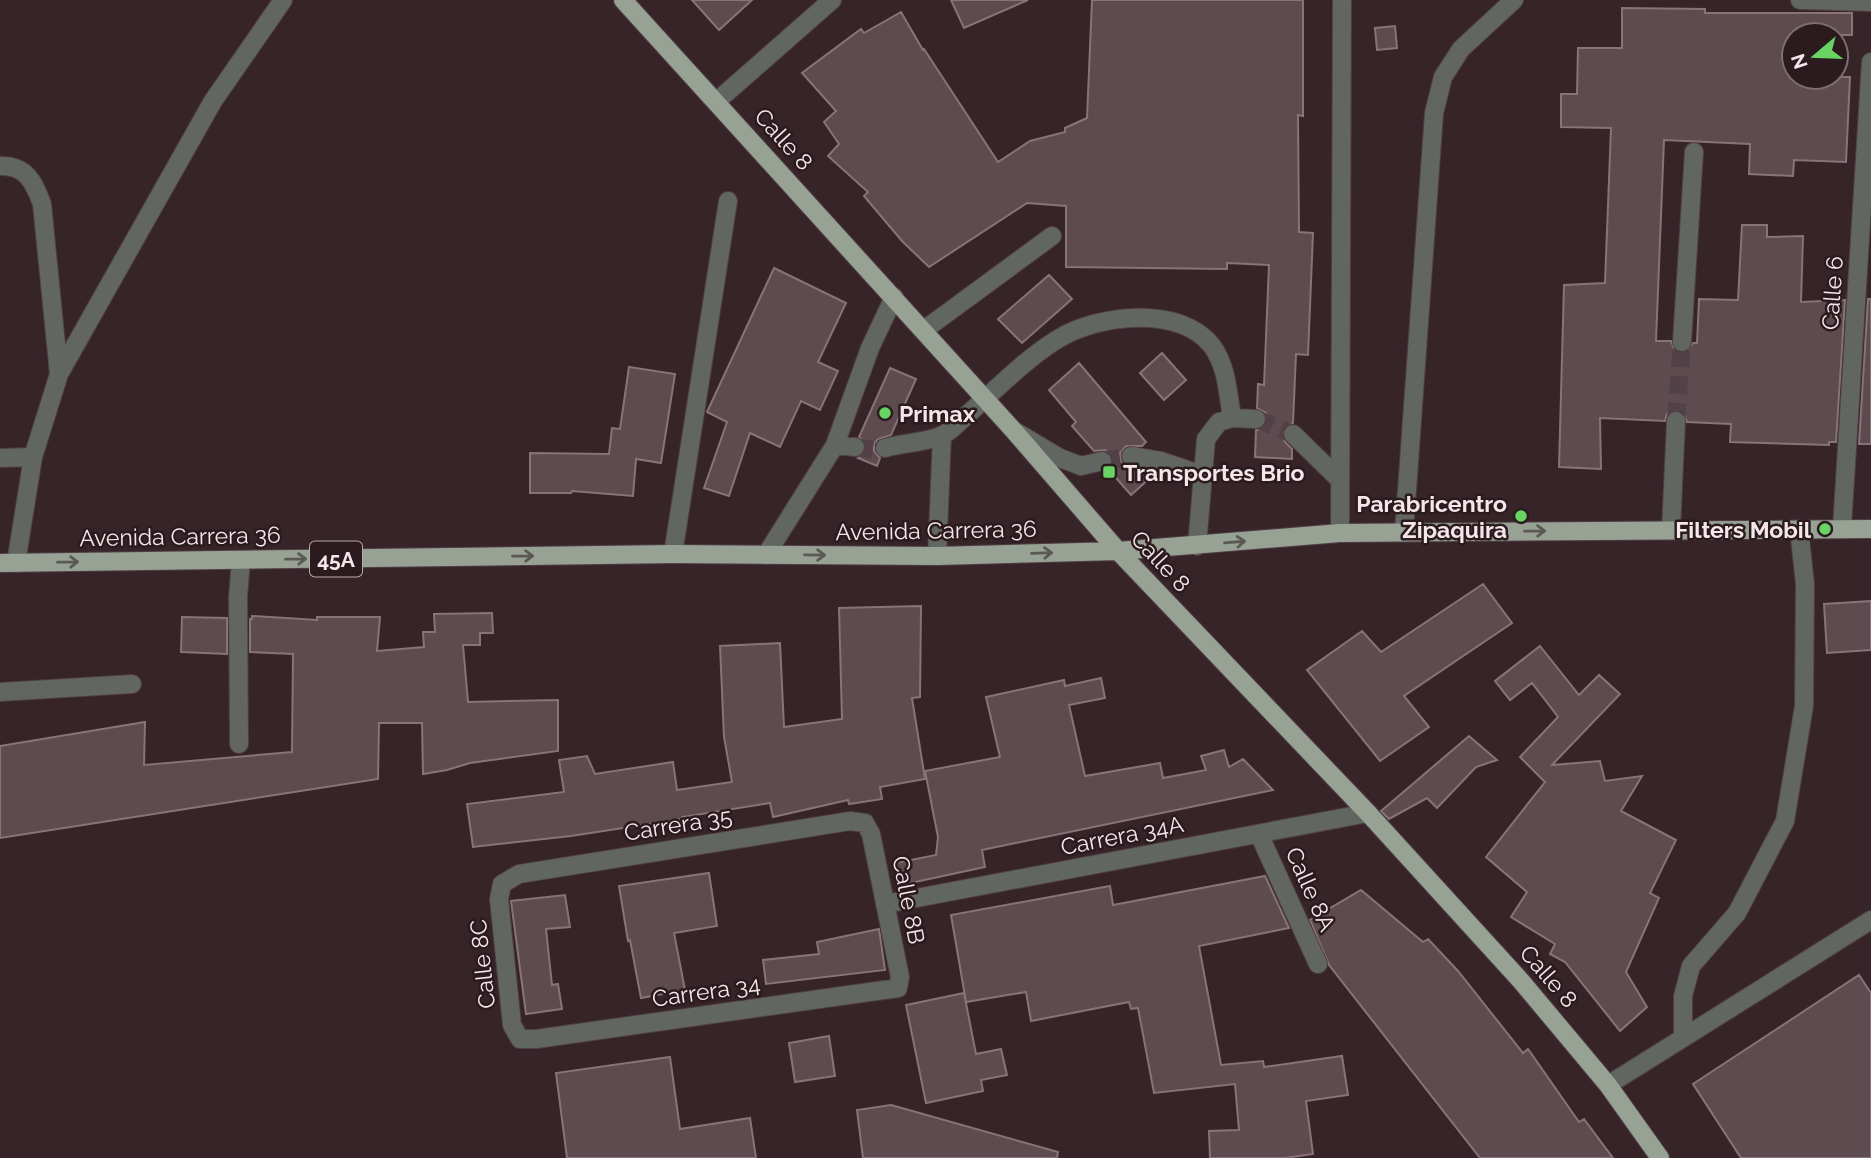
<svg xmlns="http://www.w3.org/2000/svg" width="1871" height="1158" font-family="Raleway,sans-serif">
<rect width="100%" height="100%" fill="#362429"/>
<path fill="#5e4b4f" stroke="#887378" stroke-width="2" d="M692,0H752L719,30Z
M951,0H1028L964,28Z
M1092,0H1303V116L1298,115L1299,232L1313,233L1308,355L1296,354L1293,423L1285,426L1282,432L1285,442L1292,449V459L1255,457L1256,430L1262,429L1267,420L1266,413L1257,408L1258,384L1264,385L1269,265L1227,263V269L1066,267V206L1027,203L929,267L902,241L864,196L868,192L828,156L839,144L824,122L836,111L802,73L861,29L864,33L901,12L923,50L924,49L998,162L1030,141L1065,132V128L1087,118Z
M1622,8L1705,9V13H1852V35H1794V77H1850L1846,162L1794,160L1793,176L1749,174L1750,144L1664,140L1656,341H1671L1675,351L1686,352L1693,343H1697L1699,299L1738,300L1742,225H1767V237L1803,236L1801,302L1845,300L1836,442H1829V445L1730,442L1731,424L1687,422L1683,412L1676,410L1667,414L1665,421L1600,418L1601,469L1559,467L1564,285L1605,283L1611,128L1561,127V94H1577L1578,48H1622Z
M1395,26L1397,48L1377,50L1375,28Z
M774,268L846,303L818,362L838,371L820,410L801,401L780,447L750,433L729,496L704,488L727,422L707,412Z
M1049,275L1072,299L1022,343L998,319Z
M1868,299H1871V444H1859Z
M1162,353L1186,380L1164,400L1140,373Z
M1079,363L1146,442L1142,446H1126L1120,453L1121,461L1124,465L1143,470L1150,478L1131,495L1109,470L1113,464L1111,454L1105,450L1094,451L1072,426L1076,422L1049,390Z
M629,367L675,374L661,463L636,459L633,496L572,491L571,493H530V453L609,454L612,428L620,429Z
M890,368L916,379L891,435L878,439L874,444V451L880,458L877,466L858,458L864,454L866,447L865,442L859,437Z
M1483,584L1512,623L1404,696L1429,727L1380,761L1307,670L1362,631L1381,652Z
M1871,601V650L1827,653L1824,604Z
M921,606L920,697L912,698L925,779L880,787L882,799L849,804L848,800L773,817L770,803L682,817V819L571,836L473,847L467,804L564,792L559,760L587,756L595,774L673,762L677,790L732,782L724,737L720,646L780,643L784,727L842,719L839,608Z
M492,613L493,633H480V645H463L468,702L558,700V751L470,763L447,770L423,774L422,723H379L378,779L0,838V746L145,722L144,765L292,752L293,654L250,652V619H252V616L317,620V617H380L377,651L424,647L423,632H435L434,614Z
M182,617L227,618V654L181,652Z
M1540,646L1579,695L1599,675L1620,694L1552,765L1600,761L1605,781L1642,776L1621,811L1676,840L1650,893L1659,898L1626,972L1647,1007L1620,1031L1565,962L1550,954L1555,944L1511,917L1527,892L1486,857L1545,782L1520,757L1558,717L1532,683L1510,700L1495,681Z
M1101,678L1105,698L1069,705L1085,776L1160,763L1163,778L1206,770L1201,756L1224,750L1229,767L1243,759L1273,790L982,850L985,867L901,885L896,863L936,855L938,837L925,771L1000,757L986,697L1064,680L1065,686Z
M1469,736L1497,760L1476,767L1437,808L1427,798L1389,819L1381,811Z
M709,873L717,926L674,933L685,990L641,998L630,940L628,941L619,886Z
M1265,876L1289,928L1199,946L1221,1065L1263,1061L1264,1067L1342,1056L1348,1095L1306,1101L1313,1154L1285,1158H1210L1209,1131L1239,1130L1235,1084L1154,1093L1138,1008L1131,1009L1129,1002L1031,1021L1026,992L966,1002L951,915L1110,886L1113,905Z
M1361,890L1423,942L1428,939L1458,971L1523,1053L1528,1049L1579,1122L1584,1119L1613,1158H1480L1329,965L1310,920Z
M565,895L570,927L546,929L552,985L558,984L562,1009L526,1014L511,901Z
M879,929L885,970L766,984L763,960L819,954L817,942Z
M1859,975L1871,993V1158H1741L1693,1084Z
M964,993L976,1054L1001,1049L1007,1075L981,1080L983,1091L926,1103L906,1005Z
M829,1036L835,1076L795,1082L789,1043Z
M670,1057L680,1129L750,1118L756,1158H567L556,1073Z
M891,1105L1058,1152L1057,1158H863L857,1110Z"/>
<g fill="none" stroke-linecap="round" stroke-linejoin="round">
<path stroke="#524146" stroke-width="18" stroke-dasharray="18 9" stroke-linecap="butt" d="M1256,419L1293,434
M1676,421L1682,342
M855,447L876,450L885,448
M1102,461L1131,456"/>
<g stroke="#503f44" stroke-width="20">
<path id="minor" d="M1800,0L1871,2
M717,101L832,0
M0,166C26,165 34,182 42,204L59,374
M924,330L1052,236
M1682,342L1694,152
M1018,433L1060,458L1081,466L1102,461
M1293,434L1340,480
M835,445L855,447
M885,448C902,443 929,442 943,435C952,430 960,421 968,414C997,389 1025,359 1058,339C1098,314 1181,305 1212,346C1227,366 1228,394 1232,418
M1131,456L1161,461L1202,475
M0,458L33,457
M1842,528L1871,62
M1671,530L1676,421
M1404,532L1434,113L1443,77L1461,49L1514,0
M1340,533L1342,0
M1197,546L1206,439L1219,422L1232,418L1256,419
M673,554L728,201
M766,555L835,445L870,348L894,297
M937,556L942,435
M16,563L33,457L59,374L213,101L283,0
M0,692L132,684
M239,744L238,597L241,560
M850,821L865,823L871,834L900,977L898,988L536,1039H520L512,1025L499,899L502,884L519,874Z
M1259,834L1318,964
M885,904L1368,813
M1683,1037V996L1691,966L1737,913L1785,821L1804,706L1805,584L1799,529
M1608,1085L1871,920"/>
</g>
<g stroke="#503f44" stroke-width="20">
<path id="major" d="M623,0L1015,432L1118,551L1368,813L1521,981L1608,1085L1660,1158
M0,563L673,554L937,556L1118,551L1340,533L1871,529"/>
</g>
<use href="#minor" stroke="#616660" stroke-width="18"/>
<use href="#major" stroke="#97a295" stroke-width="18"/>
</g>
<defs><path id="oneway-shaft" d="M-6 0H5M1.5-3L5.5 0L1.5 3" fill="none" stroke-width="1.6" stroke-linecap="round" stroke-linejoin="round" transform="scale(1.75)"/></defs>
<g stroke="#5c5854">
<use href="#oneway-shaft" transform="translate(1535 531) rotate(-1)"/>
<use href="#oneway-shaft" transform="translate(1235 542) rotate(-5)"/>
<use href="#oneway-shaft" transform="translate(1042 553) rotate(-2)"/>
<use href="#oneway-shaft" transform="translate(815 555) rotate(1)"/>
<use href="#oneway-shaft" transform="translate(523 556) rotate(-1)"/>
<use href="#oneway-shaft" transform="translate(296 559) rotate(-1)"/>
<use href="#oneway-shaft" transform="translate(68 562) rotate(-1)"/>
</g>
<g fill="#69d464" stroke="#2b1b1f" stroke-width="2.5">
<circle cx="885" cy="413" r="7"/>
<rect x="1102" y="465" width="14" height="14" rx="3.5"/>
<circle cx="1521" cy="516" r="7"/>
<circle cx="1825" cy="529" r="7"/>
</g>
<g text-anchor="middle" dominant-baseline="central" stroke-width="5" stroke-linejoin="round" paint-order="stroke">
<rect fill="#2b1b1f" stroke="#b7aaad" stroke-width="2" x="310" y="541.5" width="52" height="35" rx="5"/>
<g font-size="21" font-weight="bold" fill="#f3e7ea">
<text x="336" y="559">45A</text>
</g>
<g font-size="23" fill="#f3e7ea" stroke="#2b1b1f">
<text transform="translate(784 139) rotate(48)">Calle 8</text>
<text transform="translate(1832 293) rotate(-86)">Calle 6</text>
<text transform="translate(936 530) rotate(-1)">Avenida Carrera 36</text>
<text transform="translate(180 536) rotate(-1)">Avenida Carrera 36</text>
<text transform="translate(1161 561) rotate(47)">Calle 8</text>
<text transform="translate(678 824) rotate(-9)">Carrera 35</text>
<text transform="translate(1122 835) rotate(-11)">Carrera 34A</text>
<text transform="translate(1311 889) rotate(66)">Calle 8A</text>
<text transform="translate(909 900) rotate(79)">Calle 8B</text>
<text transform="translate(482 964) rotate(-96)">Calle 8C</text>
<text transform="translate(1549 976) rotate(49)">Calle 8</text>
<text transform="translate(706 991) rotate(-8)">Carrera 34</text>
</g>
<g font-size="23" font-weight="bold" fill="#f3e7ea" stroke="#2b1b1f" text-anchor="start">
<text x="899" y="413">Primax</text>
<text x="1123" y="472">Transportes Brio</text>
<text x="1507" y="503" text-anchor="end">Parabricentro<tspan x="1507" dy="26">Zipaquira</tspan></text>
<text x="1811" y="529" text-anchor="end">Filters Mobil</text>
</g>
</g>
<g transform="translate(1815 56) rotate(251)"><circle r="33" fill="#2b1b1f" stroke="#7b6d70" stroke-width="2"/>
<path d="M0-5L12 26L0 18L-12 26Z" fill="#69d464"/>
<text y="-10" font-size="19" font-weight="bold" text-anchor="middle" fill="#f3e7ea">N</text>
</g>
</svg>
